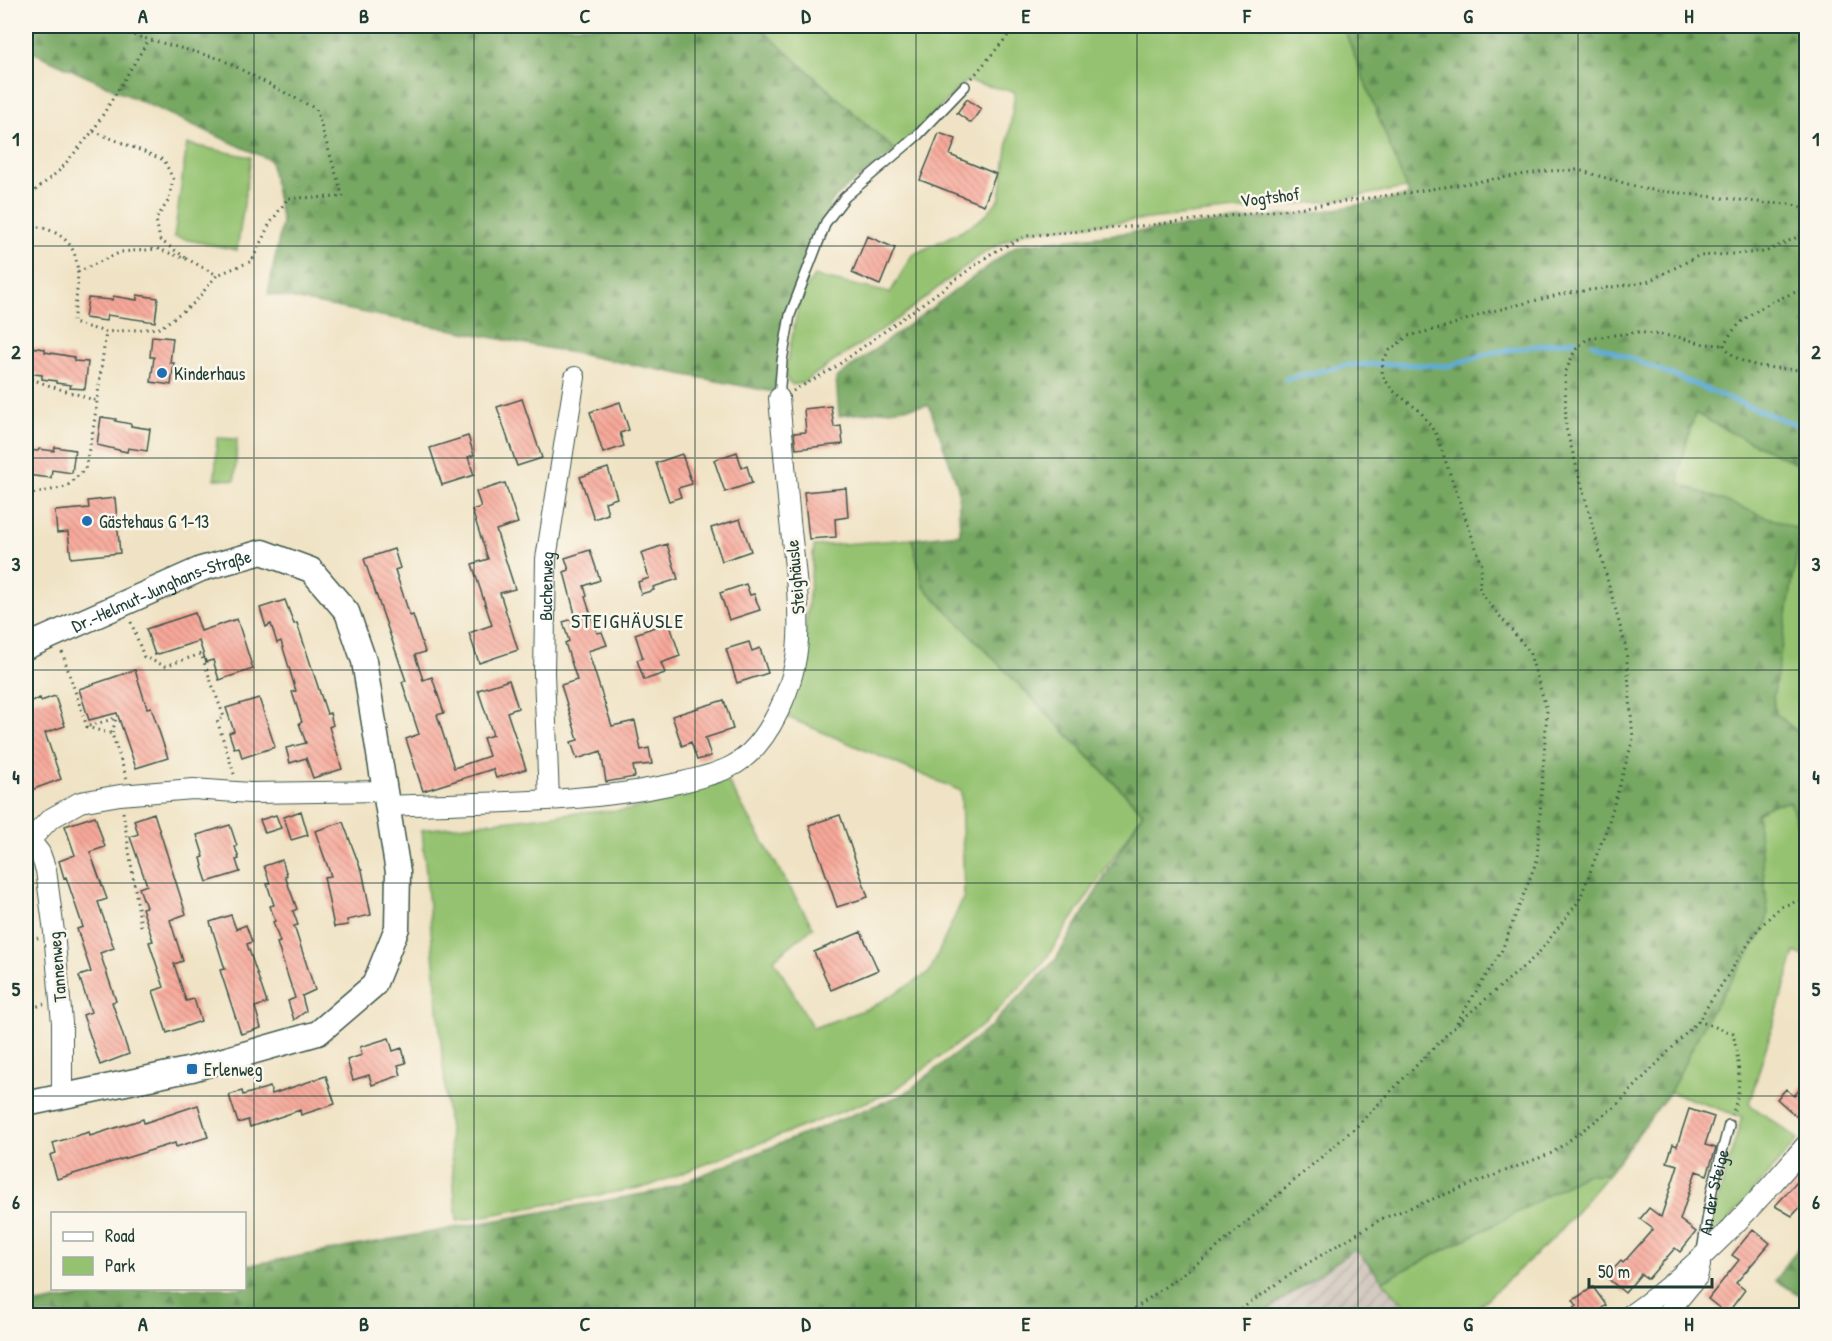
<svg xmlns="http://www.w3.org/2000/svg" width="1832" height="1341" font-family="'Patrick Hand',sans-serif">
<defs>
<pattern id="industrial-furrows" width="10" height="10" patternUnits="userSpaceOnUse" patternTransform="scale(1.5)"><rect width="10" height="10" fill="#cdc2b9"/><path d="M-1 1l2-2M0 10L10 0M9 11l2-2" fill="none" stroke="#a69f97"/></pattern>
<pattern id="forest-firs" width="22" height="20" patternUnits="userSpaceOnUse" patternTransform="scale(1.5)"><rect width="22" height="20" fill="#77a862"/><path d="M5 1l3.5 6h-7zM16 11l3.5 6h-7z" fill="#618a52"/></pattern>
<pattern id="building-back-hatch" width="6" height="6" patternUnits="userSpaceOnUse" patternTransform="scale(1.5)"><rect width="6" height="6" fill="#f8a89a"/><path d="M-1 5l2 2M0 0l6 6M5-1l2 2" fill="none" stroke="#c88a7e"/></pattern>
</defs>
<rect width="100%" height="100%" fill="#fbf7ec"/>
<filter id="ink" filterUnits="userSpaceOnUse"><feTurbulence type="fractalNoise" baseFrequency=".0167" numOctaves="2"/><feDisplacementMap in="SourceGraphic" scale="12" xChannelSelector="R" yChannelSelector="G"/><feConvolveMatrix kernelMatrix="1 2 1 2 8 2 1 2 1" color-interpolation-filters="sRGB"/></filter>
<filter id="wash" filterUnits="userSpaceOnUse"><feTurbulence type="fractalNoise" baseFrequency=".008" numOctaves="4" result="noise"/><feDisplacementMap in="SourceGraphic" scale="24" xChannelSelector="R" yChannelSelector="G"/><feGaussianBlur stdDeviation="1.35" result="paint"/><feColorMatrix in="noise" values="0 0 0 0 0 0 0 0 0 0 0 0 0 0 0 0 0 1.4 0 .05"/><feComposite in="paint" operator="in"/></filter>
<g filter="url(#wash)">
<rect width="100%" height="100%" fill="#f0e3c5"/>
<path fill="url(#industrial-furrows)" d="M1355,1248L1413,1315L1261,1316Z"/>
<path fill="#94c270" stroke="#5a8052" stroke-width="1.5" d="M758,26H1343L1407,188L1327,201L1028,231C985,245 940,288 903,315C871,338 836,359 804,382L793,385L788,381L785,373L800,297L814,276L890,293L912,255L962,231L985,216L1000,198L1015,92L966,81L896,151Z
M187,144L251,157L237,250L174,237Z
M1695,413L1734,434L1806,468V744L1798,732L1775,713L1773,698L1801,530L1679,484V469Z
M217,438L237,439L235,480L215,479Z
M912,539L923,586L1143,813L1041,966L983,1025L892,1092L649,1186L457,1221L422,830L573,813L629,810L727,780L813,927L774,959L813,1028L872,1007L929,973L964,896L961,791L787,717L804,643L814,546Z
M1790,802L1799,828L1806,829V957L1795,952L1749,1104L1798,1139L1711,1241L1713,1216L1742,1117L1670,1092L1710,1013L1765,929L1768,914L1757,813L1774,804Z
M1585,1174H1608L1555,1237L1469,1315H1413L1383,1281L1507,1218Z"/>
<path fill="url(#forest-firs)" stroke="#4b724b" stroke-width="1.5" d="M26,26H758L896,151L849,185L832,201L784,317L774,392L268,294L282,223L270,160L26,49Z
M1343,26H1806V468L1734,434L1695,413L1679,469L1680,484L1801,530L1773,698L1775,713L1798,732L1806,744V829L1799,828L1790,802L1774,804L1757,813L1768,914L1765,929L1710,1013L1670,1092L1608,1174H1585L1507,1218L1383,1281L1355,1249L1261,1315H26V1306L121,1289L244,1288L245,1266L664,1190L904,1094L990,1027L1056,959L1143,812L923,586L912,539L960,534L958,487L929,405L839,416L836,378L1017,245L1323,211L1409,196Z
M1805,1239L1806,1240V1299L1775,1280Z"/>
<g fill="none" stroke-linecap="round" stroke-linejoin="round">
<path stroke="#5eacd8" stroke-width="5" d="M1593,344C1665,370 1734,403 1806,428
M1286,379L1347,365L1396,364L1449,366L1490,353L1575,340"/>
</g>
<g id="blocks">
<path fill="url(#building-back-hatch)" d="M967,99L981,109L971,123L957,113Z
M939,133L956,139L950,155L996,174L984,205L920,180Z
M867,236L895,248L880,285L852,273Z
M137,295L158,298L155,322L107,315L106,321L85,318L88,298L112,300L113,296L137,300Z
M152,336L173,338L170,363H174L171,385L151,382L154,357H150Z
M30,347L45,349V352L74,357V361L88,362L85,389L70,388L71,385L56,383V381L42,379V375L27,373Z
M522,399L542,458L517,466L497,407Z
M620,402L629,430L620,433L624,446L603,453L590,412Z
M831,406L834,427L841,426L843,444L796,449L794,433L806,432L804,409Z
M101,417L116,419L115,421L131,424V426L150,429L147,451L128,448L127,452L97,445Z
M468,436L474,455L468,457L474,475L442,485L430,448Z
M55,447L75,450L72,473L52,470L51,478L26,475V450L38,451L39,449L54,451Z
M737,452L742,468L747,466L752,483L725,492L714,460Z
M682,454L692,484L678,488L681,497L669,501L656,463Z
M608,468L617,498L605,502L608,514L594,519L580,477Z
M505,483L518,523L496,530L515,589L500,593L518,650L479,663L469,633L492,625L472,564L488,559L472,510L481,507L476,492Z
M846,488L848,517L835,519L836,537L809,539L804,492Z
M115,498L120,553L71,558L68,532L57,533L55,511L89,508L88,501Z
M740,519L751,551L722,561L711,528Z
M667,544L678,579L653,587L654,590L641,594L638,582L649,578L641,553Z
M394,549L400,568L395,570L410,616L413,615L425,652L415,655L423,680L432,677L444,713L437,715L454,768L489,756L483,738L493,735L478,690L509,680L518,708L507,712L526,769L496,778L493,769L423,791L406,739L419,734L402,682L406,681L364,559Z
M590,550L600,580L584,586L587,596L585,597L597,633L602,632L607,645L588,651L612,726L635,721L641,750L649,748L652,764L633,766L635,777L606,782L601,751L577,759L571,742L578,740L561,685L577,680L565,643L569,641L563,622L576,618L564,572L569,570L565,558Z
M746,584L750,595L754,594L760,610L729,620L720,593Z
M285,600L294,624L297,623L327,714L330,713L333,725L329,727L342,769L313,778L306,758L290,763L286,748L306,743L299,723L302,722L292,692L296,691L281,641L277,643L271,624L266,627L260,608Z
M195,613L201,631L237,619L253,669L219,680L213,660L206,662L199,641L155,655L146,629Z
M669,622L680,656L661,663L665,673L644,680L637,660L643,658L635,634Z
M749,642L752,651L760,648L768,673L737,683L726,649Z
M135,670L147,708L151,707L168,758L136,768L117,713L89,720L79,689Z
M55,696L65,726L45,733L61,779L26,792V703L40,698L41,701Z
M259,698L275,747L242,758L239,747L234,748L229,733L234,731L226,708Z
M724,700L733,729L705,738L711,756L697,760L691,742L682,746L672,716Z
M301,811L308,835L291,840L284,817Z
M154,813L186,914L170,920L183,961L174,964L186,1001L194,999L201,1021L167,1033L153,991L164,987L149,942L153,941L142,908L146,907L139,888L147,885L130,837L138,834L134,820Z
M276,815L281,828L265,833L260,820Z
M840,815L868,897L837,907L809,825Z
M95,816L105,847L90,852L107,899L98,902L114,948L100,953L116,1001L112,1002L129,1054L100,1065L83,1015L91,1012L79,976L91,972L77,929L83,927L66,877L64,878L59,861L75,855L65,826Z
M343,822L361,870H362L371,915L347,920L348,925L334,927L324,877L331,876L315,831Z
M230,825L237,846L235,847L239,859L236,860L240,872L207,882L202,867L203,866L201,858L204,857L197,835Z
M282,860L287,875L285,876L297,909L293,911L298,925L294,926L315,990L302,996L306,1011L294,1020L288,1001L295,998L277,943L280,942L273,922L275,921L270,906L274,905L267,884L270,883L264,866Z
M231,915L236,929L246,925L252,942L247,944L267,1003L255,1007L261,1028L241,1034L220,970L225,969L210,922Z
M861,932L878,970L831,990L814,952Z
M389,1038L393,1051L402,1048L406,1063L398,1065L401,1075L372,1085L369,1075L353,1080L347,1060L362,1055L360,1047Z
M326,1076L335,1104L301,1115L300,1110L250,1127L248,1120L238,1123L229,1095L242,1091L243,1095L270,1087L272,1094Z
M1806,1082V1125L1777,1099L1786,1089L1794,1096Z
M198,1105L208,1137L176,1147L175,1143L57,1179L50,1155L56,1153L53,1143L89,1132L90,1136L143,1119L144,1123Z
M1689,1109L1714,1117L1705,1145L1716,1148L1707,1175L1696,1171L1680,1220L1696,1232L1680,1252L1675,1248L1648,1279L1641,1274L1625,1293L1606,1277L1621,1261L1623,1263L1653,1229L1640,1219L1649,1208L1661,1217L1678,1165L1667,1162L1673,1144L1677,1146Z
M1798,1181L1806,1188V1201L1792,1216L1775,1206Z
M1753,1229L1770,1243L1736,1283L1745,1290L1727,1314L1708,1299L1739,1260L1732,1255Z
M1593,1287L1606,1305L1591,1316H1563L1577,1306L1573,1300Z"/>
</g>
</g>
<g filter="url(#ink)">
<use href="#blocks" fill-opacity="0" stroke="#3e564a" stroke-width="1.5"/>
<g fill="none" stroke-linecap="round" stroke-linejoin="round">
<g stroke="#3e564a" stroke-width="12">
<g id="service">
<path d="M779,398L782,361L790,315L826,222L845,197L918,135L965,86"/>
<path id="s1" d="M1702,1251L1712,1190L1729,1125"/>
</g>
</g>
<g stroke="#3e564a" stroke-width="22">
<g id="minor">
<path id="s2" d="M549,799L544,673L546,559L575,377"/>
<path d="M388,806C482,802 586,804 678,783C695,779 714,775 730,767C770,747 796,682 798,639C800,600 794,560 790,521C786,480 783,439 779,398"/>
<path d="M62,1098V1023L54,932L46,870L40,853L30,840L50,819L80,802L120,795L193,789L250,793L385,791"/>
<path d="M1629,1316C1697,1269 1753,1207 1806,1145"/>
<path d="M1665,1316L1697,1277L1700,1265"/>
</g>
</g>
<g stroke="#3e564a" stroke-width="27">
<g id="tertiary">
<path id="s3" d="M26,647L201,569L262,552L311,570L347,612L364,661L398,872L397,928L374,985L318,1033L192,1069L26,1104"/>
</g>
</g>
<path stroke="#3e564a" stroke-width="3" stroke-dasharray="1.5 4.5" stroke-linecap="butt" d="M99,26L221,59L316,109L343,197L288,198L269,225L252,261L217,275
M972,78L1016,26
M93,131L149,39
M26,198L60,170L93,131L164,160L173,179L169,200L156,219L160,240L189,260
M26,225C90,232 79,274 73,323L106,332L94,424L85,469L66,487L26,495
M78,272L121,252L158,249L189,260L217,275L194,303L160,328L106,332
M1806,288C1775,300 1740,313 1724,345C1741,372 1778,366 1806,371
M26,376C48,387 73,392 96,401
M793,391L834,368L992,253L1026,236L1150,225L1298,208L1412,192L1546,171L1578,170L1645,189L1766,203L1790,204L1806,209
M131,622L144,657L165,666L201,654L224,717L217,720L234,774
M62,652L87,727L112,734L127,779
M89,726L116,718L112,734
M123,812L141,927
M26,943L38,938
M26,1010L44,1004
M1698,1021L1733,1033C1739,1063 1743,1085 1732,1115
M1458,1023L1537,955L1579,901L1607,828L1633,739L1626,648L1566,428L1565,373L1575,350L1587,339L1637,332L1678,337L1704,344L1724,345
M1125,1316L1211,1253L1357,1126L1454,1027L1502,950L1537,860L1547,710L1529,651L1483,596L1479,587L1482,565L1436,434L1420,411L1392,390L1382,375L1383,360L1390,350L1408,336L1445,327L1489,312L1562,294L1647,282L1698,256L1765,252L1806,233
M1231,1316L1300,1268L1381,1219L1552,1153L1617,1105L1698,1021L1758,929L1780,907L1806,898"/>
<use href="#service" stroke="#fff" stroke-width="9"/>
<use href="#minor" stroke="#fff" stroke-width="20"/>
<use href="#tertiary" stroke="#fff" stroke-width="24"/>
</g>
</g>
<path fill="none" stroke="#1f3d34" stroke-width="1.5" stroke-opacity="0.55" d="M254,26V1316M474,26V1316M695,26V1316M916,26V1316M1137,26V1316M1358,26V1316M1578,26V1316M26,246H1806M26,458H1806M26,670H1806M26,883H1806M26,1096H1806"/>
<g fill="#1f6fb2" stroke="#fbf7ec" stroke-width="2">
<circle cx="162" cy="373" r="6"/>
<circle cx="87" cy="521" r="6"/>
<rect x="186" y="1063" width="12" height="12" rx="3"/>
</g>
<g text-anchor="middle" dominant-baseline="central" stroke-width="5" stroke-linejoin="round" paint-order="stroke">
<g font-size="18" fill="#1f3d34" stroke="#fbf7ec">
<text transform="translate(1270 197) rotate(-7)">Vogtshof</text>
<text transform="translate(795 577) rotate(-95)">Steighäusle</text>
<text stroke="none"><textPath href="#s2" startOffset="213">Buchenweg</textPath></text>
<text stroke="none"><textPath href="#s3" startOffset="147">Dr.-Helmut-Junghans-Straße</textPath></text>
<text transform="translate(57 967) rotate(-95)">Tannenweg</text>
<text stroke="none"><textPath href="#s1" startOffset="60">An der Steige</textPath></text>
</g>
<g font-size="18" fill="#1f3d34" stroke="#fbf7ec" text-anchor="start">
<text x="174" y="373">Kinderhaus</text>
<text x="99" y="521">Gästehaus G 1-13</text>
<text x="204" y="1069">Erlenweg</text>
</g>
<g font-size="20" letter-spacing="1.5" fill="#1f3d34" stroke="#fbf7ec">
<text x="628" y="620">STEIGHÄUSLE</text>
</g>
</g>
<rect width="1832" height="1341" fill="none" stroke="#fbf7ec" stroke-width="66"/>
<rect x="51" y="1212" width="195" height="78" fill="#fbf7ec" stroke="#a3ada2" stroke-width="1.5"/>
<rect x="63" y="1232" width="30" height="9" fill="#ffffff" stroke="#a3ada2" stroke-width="1.5"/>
<text x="105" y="1242" font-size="18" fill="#1f3d34">Road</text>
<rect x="63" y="1257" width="30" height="18" fill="#94c270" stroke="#a3ada2" stroke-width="1.5"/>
<text x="105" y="1272" font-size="18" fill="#1f3d34">Park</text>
<path d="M1589 1278v9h123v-9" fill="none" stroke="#1f3d34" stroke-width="3"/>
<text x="1598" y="1278" font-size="18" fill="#1f3d34" stroke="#fbf7ec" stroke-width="4.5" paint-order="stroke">50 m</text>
<rect x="33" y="33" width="1766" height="1275" fill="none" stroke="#1f3d34" stroke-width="2"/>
<g font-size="20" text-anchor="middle" font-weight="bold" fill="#1f3d34">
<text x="143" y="23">A</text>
<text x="364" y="23">B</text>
<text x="585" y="23">C</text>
<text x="806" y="23">D</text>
<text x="1026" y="23">E</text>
<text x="1247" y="23">F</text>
<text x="1468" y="23">G</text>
<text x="1689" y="23">H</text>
<text x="16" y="146">1</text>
<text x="1816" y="146">1</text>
<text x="16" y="359">2</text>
<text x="1816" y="359">2</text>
<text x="16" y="571">3</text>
<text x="1816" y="571">3</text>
<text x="16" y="784">4</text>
<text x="1816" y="784">4</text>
<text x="16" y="996">5</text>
<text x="1816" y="996">5</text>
<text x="16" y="1209">6</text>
<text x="1816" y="1209">6</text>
<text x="143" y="1331">A</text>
<text x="364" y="1331">B</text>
<text x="585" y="1331">C</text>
<text x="806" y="1331">D</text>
<text x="1026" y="1331">E</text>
<text x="1247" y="1331">F</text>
<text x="1468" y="1331">G</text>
<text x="1689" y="1331">H</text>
</g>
</svg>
